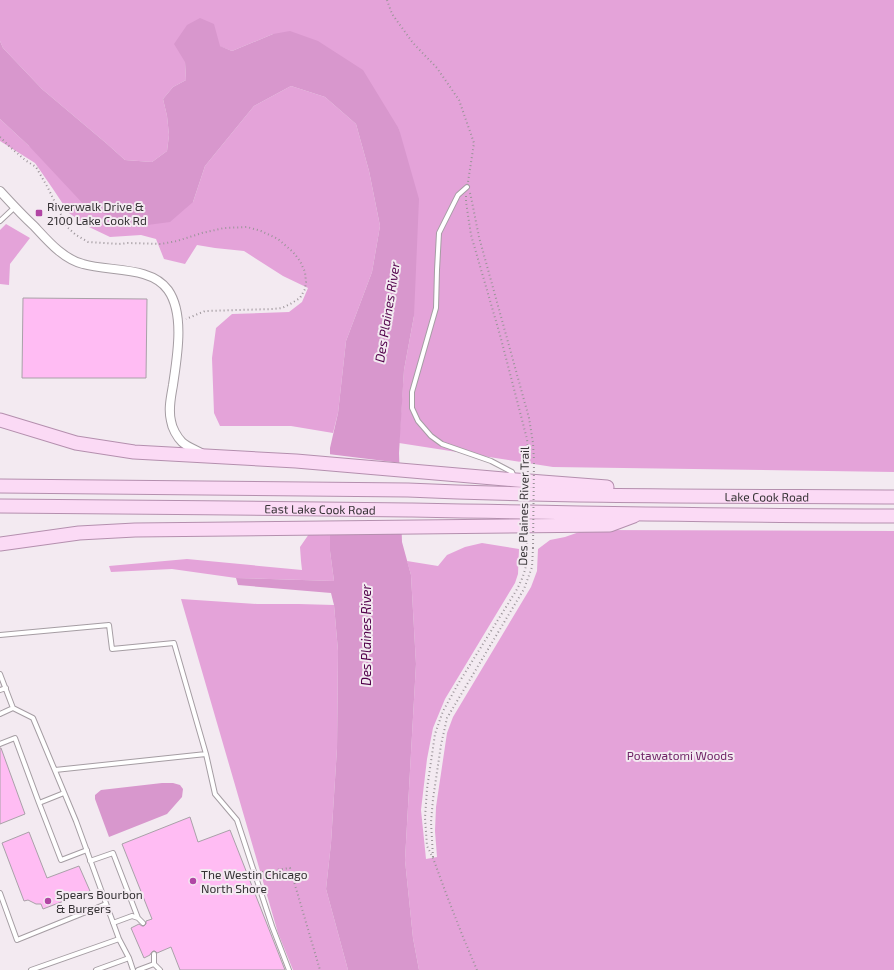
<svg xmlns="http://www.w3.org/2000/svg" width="894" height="970" font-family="'Exo 2',sans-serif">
<rect width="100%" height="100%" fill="#f3eaf1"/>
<path fill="#e4a3d9" d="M0,0H894V472L553,467L399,443L404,370L414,316L399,129L273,34L232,51L219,46L185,62L186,80L173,87L163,99L167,116L169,135L167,151L152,162L125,160L106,143L42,89L3,48L0,41Z
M291,86L325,97L356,124L369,171L380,226L372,272L346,341L338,413L333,433L291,426H220L214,413L212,358L216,328L232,314L289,312L302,302L308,288L283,276L244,251L215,248L197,245L185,264L164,259L156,239L141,235L110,237L89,227L69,213L53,189L35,163L0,141V119L29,146L193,202L205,166L254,106Z
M6,224L30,238L10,264L9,285L0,284V230Z
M585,530L894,531V970H419L413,938L405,860L416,664L411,575L407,561L438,566L447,555L465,547L482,543L519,549L518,574L515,583L445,699L433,728L427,759L421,810L426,859L437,857L435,831L436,807L447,733L453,717L531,587L537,571L538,549L550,540L565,537Z
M309,534H330V551L334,581L236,578L172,569L111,572L109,566L187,559L302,570L301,561L300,547Z
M181,599L257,604H299L334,605L338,651L337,748L331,843L326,889L348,970H293L278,933Z"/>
<path fill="#d897cd" d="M200,18L214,24L220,46L232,51L273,34L290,31L318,41L363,70L399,129L419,199L414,316L404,370L399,453L402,542L411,575L416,664L405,860L413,938L419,970H348L326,889L331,843L337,748L338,651L334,605L331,593L238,585L236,578L334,581L330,551V448L338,413L346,341L372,272L380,226L369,171L356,124L325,97L291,86L254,106L205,166L193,202L170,222L140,226L87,208L29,146L0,119V41L3,48L42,89L106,143L125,160L152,162L167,151L169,135L167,116L163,99L173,87L186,80L185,62L174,44L187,25Z
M162,783H173L180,785L183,789L182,797L167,814L109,837L95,799V795L101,790Z"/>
<path fill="#f3eaf1" d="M328,454L401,463L404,534H328Z"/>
<path fill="#ffbcf3" stroke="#a9a1a8" d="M23,298L147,299L146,378H22Z
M0,748H1L25,814L0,824Z
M190,817L198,842L230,830L285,970H180L171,947L157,953L155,951H153L151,953L150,955L144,958L131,928L139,924L142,926H144L146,924V921L152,919L122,844Z
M29,832L47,878L79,866L90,891L43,909L41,904H36L28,900L24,901L2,843Z"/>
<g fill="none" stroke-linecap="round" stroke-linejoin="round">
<g stroke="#a59da3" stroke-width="6">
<path id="lane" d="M467,187L458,195L439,233L437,270L436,308L412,392V408L418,421L431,436L442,444L491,461L512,472L514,477
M0,221L15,207
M0,635L109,625L112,649L174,643L206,754L215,794L237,820L272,926L289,970
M0,674L13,708L33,718L76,821L119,939L129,958L133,970
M0,690L6,688
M0,714L13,708
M0,744L15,738L39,803L64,793
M55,770L206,754
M39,803L61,860L87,850
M90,861L113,853L138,918
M0,893L17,940L106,904
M113,923L132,916L138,918L143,923
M154,954V964L160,970
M31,970L119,939
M96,970L129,958
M138,970L154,964"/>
</g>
<g stroke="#a59da3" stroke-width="10">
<path id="street" d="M0,191C11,203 22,215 34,226C48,241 63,259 83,264C110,272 151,266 168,290C185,314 177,357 173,385C171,397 168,409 171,421C172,428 177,437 182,442C187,447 197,450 203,454"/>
</g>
<g stroke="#b48fae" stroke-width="15">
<g id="primary">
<path d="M0,420L76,443L134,452L296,461L516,480L607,487"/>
<path id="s1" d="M0,486L408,490C570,497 732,496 894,497"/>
<path id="s2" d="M0,506C136,507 273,508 409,510C571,513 732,516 894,516"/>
<path d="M0,544L79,533L135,530L610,525L634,516"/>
</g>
</g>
<path stroke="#9b9499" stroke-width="2" stroke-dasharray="1 3" stroke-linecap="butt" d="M387,0L392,14L413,43L437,68L459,100L474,143L468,182
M0,137L10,147L25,160L36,167L48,188L67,227L76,235L88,242L119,244L128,243L161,244L177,241L202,233L224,228L247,227L261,231L278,239L293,252L300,261L305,272L306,282L305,289L300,298L292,303L282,308L273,309L205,311L186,319
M470,193L471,197L479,237L529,418L533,443L534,461
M466,196V202L471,235L500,335L527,439L528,448V460
M433,857L431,822L433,799L441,745L447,718L524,589L532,567L533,548
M262,872L290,868L320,970
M477,970L463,937L447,896L433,858L427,846L425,818L427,789L435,734L443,711L458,684L516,591C525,574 527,567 527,548"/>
<use href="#lane" stroke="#fff" stroke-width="4"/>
<use href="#street" stroke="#fff" stroke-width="8"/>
<use href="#primary" stroke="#fbdaf5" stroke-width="13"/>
<path stroke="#9b9499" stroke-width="2" stroke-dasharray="1 3" stroke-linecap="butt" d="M527,548L528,460
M533,548L534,461"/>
</g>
<g fill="#b145a4" stroke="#f3eaf1" stroke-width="1.5">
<rect x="35" y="209" width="8" height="8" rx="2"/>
<circle cx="193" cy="881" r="4"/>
<circle cx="48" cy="901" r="4"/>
</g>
<g text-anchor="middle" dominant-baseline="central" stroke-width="4" stroke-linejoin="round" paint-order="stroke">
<g font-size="12" fill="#353234" stroke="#f3eaf1" text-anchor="start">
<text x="47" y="206">Riverwalk Drive &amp;<tspan x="47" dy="14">2100 Lake Cook Rd</tspan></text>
<text x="201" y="874">The Westin Chicago<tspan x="201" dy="14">North Shore</tspan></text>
<text x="56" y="894">Spears Bourbon<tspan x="56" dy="14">&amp; Burgers</tspan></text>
</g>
<g font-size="12" fill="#353234" stroke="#f3eaf1">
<text stroke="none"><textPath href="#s1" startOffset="767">Lake Cook Road</textPath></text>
<text transform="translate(523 506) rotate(-89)">Des Plaines River Trail</text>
<text stroke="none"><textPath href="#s2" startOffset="320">East Lake Cook Road</textPath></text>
</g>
<g font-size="12" fill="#702567" stroke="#f3eaf1">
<text x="680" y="755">Potawatomi Woods</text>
</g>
<g font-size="13" font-style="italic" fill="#52024b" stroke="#f3eaf1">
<text transform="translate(387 312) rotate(-81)">Des Plaines River</text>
<text transform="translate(366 635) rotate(-90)">Des Plaines River</text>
</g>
</g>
</svg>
